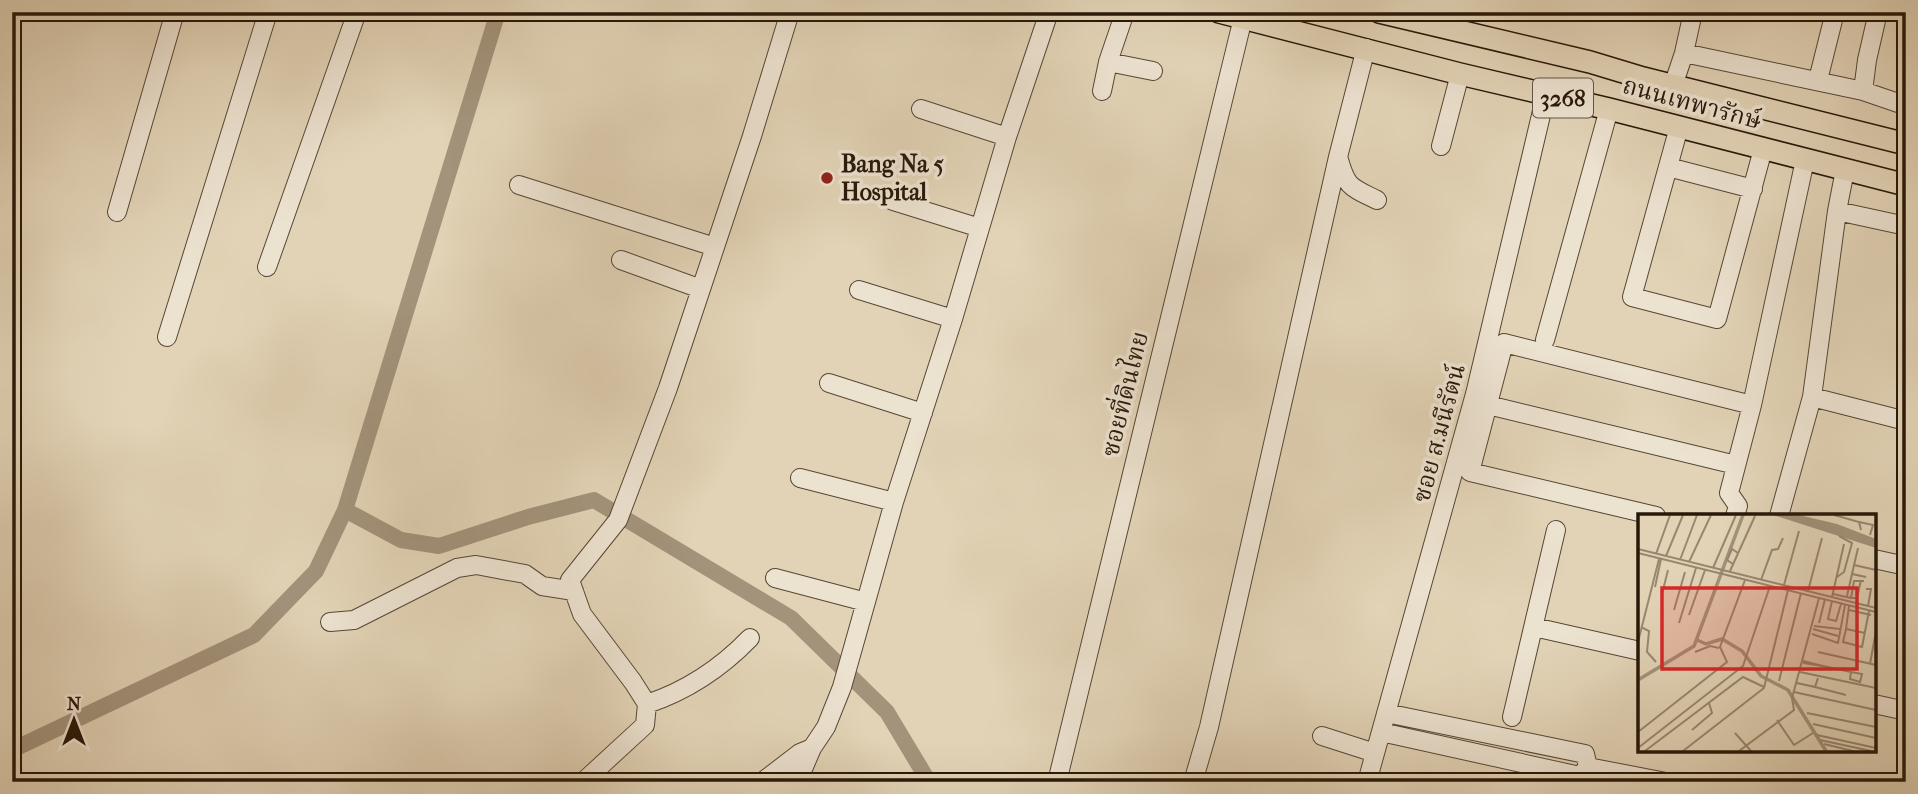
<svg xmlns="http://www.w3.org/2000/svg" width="1918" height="794" font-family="'IM FELL French Canon','Noto Serif Thai',serif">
<rect width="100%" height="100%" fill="#e2d3b6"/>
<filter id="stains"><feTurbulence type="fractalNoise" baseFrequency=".00286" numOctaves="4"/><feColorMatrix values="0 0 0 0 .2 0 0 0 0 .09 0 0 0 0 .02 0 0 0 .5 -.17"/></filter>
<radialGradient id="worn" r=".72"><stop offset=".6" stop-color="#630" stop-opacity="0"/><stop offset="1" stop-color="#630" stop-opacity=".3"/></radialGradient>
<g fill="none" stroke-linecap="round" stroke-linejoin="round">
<path stroke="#a3937b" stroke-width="16" d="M345,510L401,540L439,546L528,517L594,500L791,618L887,712L929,782
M12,750L254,635L316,571L345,510L498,12"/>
<g stroke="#564734" stroke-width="20">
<path id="minor" d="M1684,53L1863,91L1867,60L1878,12
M1108,62L1153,71
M1818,80L1835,12
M1673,86L1684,53L1693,12
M1102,91L1108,62L1125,12
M1863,91L1898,103H1906
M921,109L1007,137
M1679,127L1632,297L1717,319L1763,149
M1441,146L1460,74
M1339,160C1347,188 1351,187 1377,200
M1668,167L1753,189
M1845,170L1837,211L1812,397L1906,421
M519,185L715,247
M893,201L980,228
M1837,211L1906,226
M117,212L175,12
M621,260L701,289
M267,267L357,12
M859,290L953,319
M167,337L268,12
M1545,340L1609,109
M829,383L923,413
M1488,405L1736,465
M800,478L894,502
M1656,516L1470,472L1504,343L1752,405
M1735,516L1738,506L1729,493L1752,405L1805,160
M1779,516L1812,397
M1874,559L1906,566
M775,578L866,602
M330,622L354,620L457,568L476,565L525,574L542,586L574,591
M1534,627L1640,651
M647,704C686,691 722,667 750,638
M1874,704L1906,711
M1512,717L1556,530
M1381,732L1580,776L1588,767L1585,754L1386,713
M1322,736L1375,753
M1588,767L1666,782
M583,782L645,725L647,704L633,682L582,614L570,580L618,520L668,388L752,136L790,12
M762,782L800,753L812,748
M791,782L803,769L812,748L826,727L842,687L894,502L953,319L1007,137L1049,12
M1057,782L1243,18
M1193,782L1209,727L1338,157L1366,48
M1367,782L1475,394L1546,94"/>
</g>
<g stroke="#281808" stroke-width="24">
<path id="major" d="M1219,12L1460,74L1609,109L1906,185
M1379,12L1590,62L1643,78L1906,144"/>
</g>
<use href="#minor" stroke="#ece2d0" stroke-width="18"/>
<use href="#major" stroke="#e2d3b6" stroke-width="21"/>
</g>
<circle fill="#8f2418" stroke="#ece2d0" stroke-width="2.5" cx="827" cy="178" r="7"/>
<g text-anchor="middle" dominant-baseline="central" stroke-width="7" stroke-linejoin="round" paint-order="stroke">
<rect fill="#ece2d0" stroke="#635544" stroke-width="2" x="1533" y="78.5" width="60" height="39" rx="5"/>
<g font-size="23" font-weight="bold" fill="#281808">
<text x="1563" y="98">3268</text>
</g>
<g font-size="24" fill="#281808" stroke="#ece2d0">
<text transform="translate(1692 103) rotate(15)">ถนนเทพารักษ์</text>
<text transform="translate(1125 394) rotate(-76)">ซอยที่ดินไทย</text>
<text transform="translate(1439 433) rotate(-75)">ซอย ส.มนีรัตน์</text>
</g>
<g font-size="24" font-weight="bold" fill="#281808" stroke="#ece2d0" text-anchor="start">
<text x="841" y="164">Bang Na 5<tspan x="841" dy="28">Hospital</tspan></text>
</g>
</g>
<g transform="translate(1638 514)">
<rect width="238" height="238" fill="#e2d3b6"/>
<path d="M135,1H161L199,10L238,25V34Z" fill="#a3937b"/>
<path fill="none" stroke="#a3937b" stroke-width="3.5" d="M59,126L68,130L84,125L104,137L123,162L150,176L188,237M0,166L56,132L105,1"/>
<path fill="none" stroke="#988870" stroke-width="2" d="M196,1L221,8L223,16M221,8L235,11L232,21M0,35L238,94M0,39L238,98M18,40L32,1M28,42L45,1M42,46L59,1M51,48L73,1M95,50L89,46L94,35L100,39M216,51L238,56M75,54L98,1M92,57L117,2M214,60L220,34M199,63L206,58L214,29L201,22M123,66L134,36L140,35L145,24M146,71L161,17M17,73L23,45M228,75H233L230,92M170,77L184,24M24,80L30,56M195,80L213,84L216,67H226M209,82L214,60L228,63M194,83L206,30M213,84H219L223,66M194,87L190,105L198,107L203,90M211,92L208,115L227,119M36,96L47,58M211,96L233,101M51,101L67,56M41,109L58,54M181,109L187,85M176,112L202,115M3,113L11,117L9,138L18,148M175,115L200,122M208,115L205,128L224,133L231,97M174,120L200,129L207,91M0,128L21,45M57,138L72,132L81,134M180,138L238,151M165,149L185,152L165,147M232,150L238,117M185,152L213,158L224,160L222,168L212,165L213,158M162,158L238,174M141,167L163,79M159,169L177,173L180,164M177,173L208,181M156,178L238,196M169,199L238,213M139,206L156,231L175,219M175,210L238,224M54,216L74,199L71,189M0,218L89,148L82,133L107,66M97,219L113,237M179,221L238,234M182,226L233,237M186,230L215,237M0,234L105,152L132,72M7,237L105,163L126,173M45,237L126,174L150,76M101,237L156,196L154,184L181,84"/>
<path fill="#d62828" fill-opacity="0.15" stroke="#d62828" stroke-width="3.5" d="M24,74H219V155H24Z"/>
<rect width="238" height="238" fill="none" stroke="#281808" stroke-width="3.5"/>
</g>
<rect width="1918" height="794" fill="none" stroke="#e2d3b6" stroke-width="42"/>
<rect x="14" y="14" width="1890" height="766" fill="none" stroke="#281808" stroke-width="3.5"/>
<rect x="21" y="21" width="1876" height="752" fill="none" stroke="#281808" stroke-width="2"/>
<g transform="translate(74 720)" stroke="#ece2d0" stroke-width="5" paint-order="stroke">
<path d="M0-5L12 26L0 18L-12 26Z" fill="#281808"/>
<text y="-10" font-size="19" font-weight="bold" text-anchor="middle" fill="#281808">N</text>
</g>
<rect width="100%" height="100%" filter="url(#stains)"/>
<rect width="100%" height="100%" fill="url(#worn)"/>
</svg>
